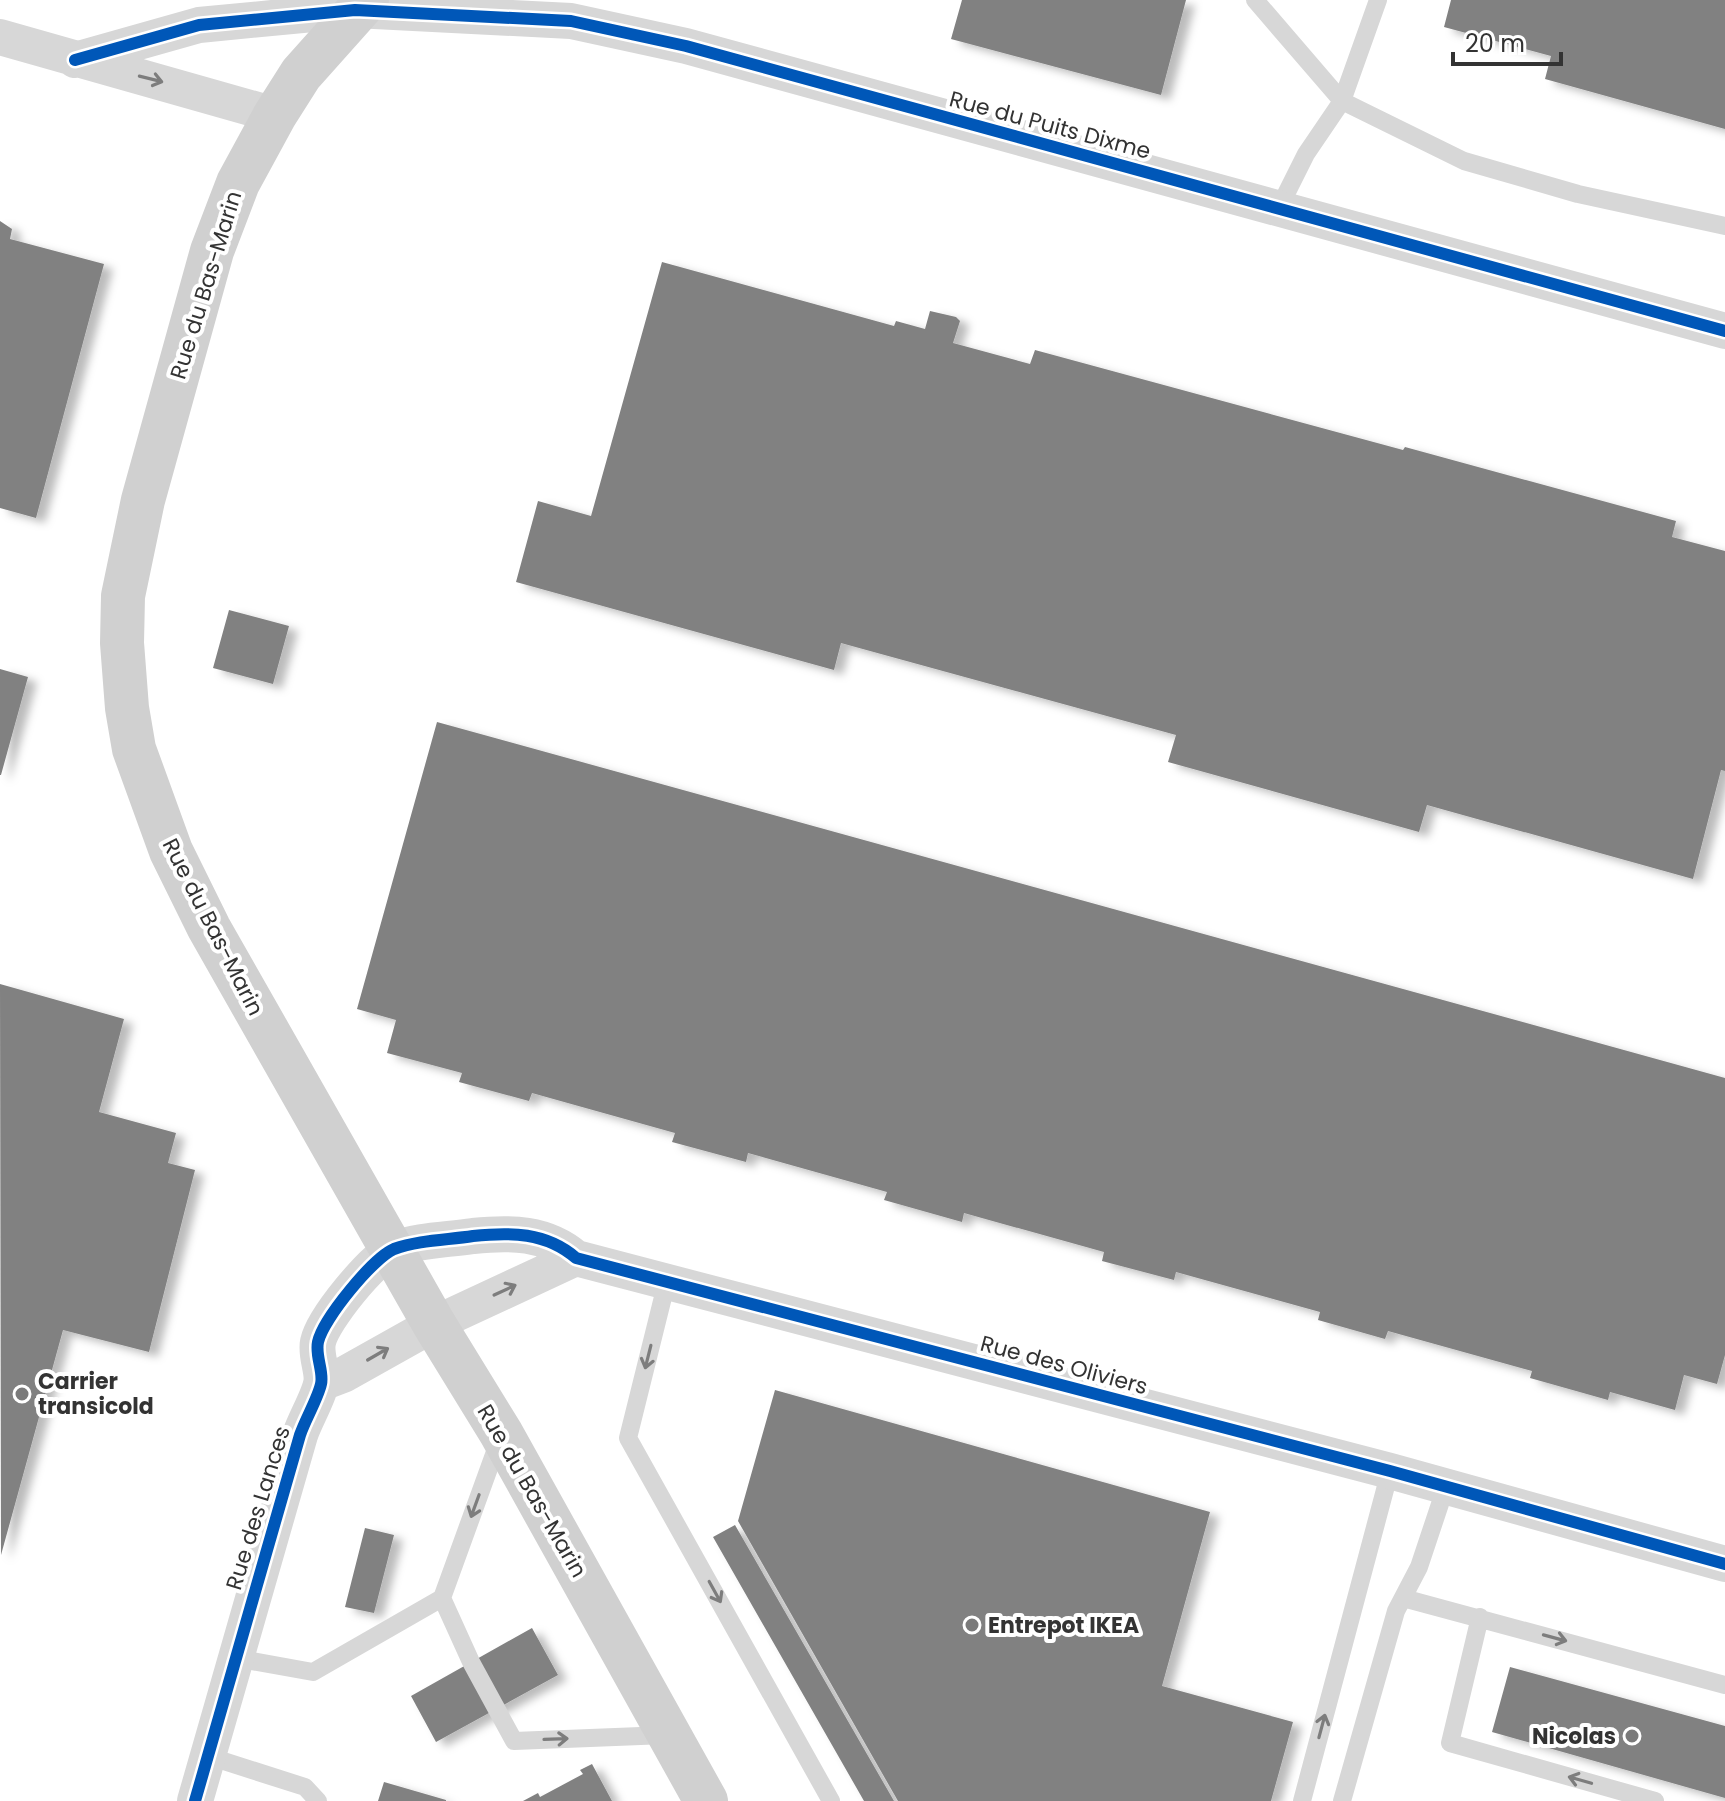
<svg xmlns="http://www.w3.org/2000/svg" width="1725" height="1801" font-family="Poppins,sans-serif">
<defs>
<filter id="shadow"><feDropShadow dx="9" dy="5" stdDeviation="4" flood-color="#0004"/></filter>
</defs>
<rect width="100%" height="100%" fill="#fff"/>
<path fill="#818181" filter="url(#shadow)" d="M962,0H1186L1161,95L951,39Z
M1451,0H1725V129L1545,79L1551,56L1444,27Z
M0,221L12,229L10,239L104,264L36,518L0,508Z
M662,262L894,326L896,321L925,329L930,311L956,317L960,321L953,343L1030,364L1035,350L1403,450L1405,447L1676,521L1672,537L1725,551V771L1721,770L1693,879L1427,805L1419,832L1168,762L1176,735L841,643L834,670L516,582L538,501L591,516Z
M229,610L289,626L273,684L213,668Z
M0,669L28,677L1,775H0Z
M437,722L1725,1078V1355L1717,1384L1684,1375L1675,1410L1610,1392L1608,1400L1530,1378L1532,1371L1388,1331L1385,1339L1318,1320L1320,1312L1176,1272L1174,1280L1102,1261L1104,1252L964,1213L962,1222L884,1200L887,1192L748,1153L746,1162L672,1142L675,1133L532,1093L529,1101L459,1082L462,1073L387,1053L396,1020L357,1009Z
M0,984L124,1019L99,1112L176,1133L168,1163L195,1170L149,1352L63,1330L1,1555Z
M775,1390L1210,1512L1162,1686L1293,1722L1271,1801H898L738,1521Z
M735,1525L894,1801H864L713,1537Z
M365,1528L394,1535L374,1613L345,1607Z
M532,1628L558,1675L436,1742L411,1696Z
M1510,1667L1725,1726V1798L1492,1732Z
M592,1764L612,1801H523L538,1793L540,1797L583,1774L580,1770Z
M384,1782L446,1800V1801H378Z"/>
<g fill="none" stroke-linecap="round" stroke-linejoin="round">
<path stroke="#d7d7d7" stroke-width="18" d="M1255,0L1342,101L1464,161L1578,194L1725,226
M1279,208L1306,154L1342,101L1378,0
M667,1281L628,1438L831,1801
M500,1438L442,1598L471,1662L514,1741L666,1735
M1403,1598L1725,1685
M1480,1617L1450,1743L1655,1801
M235,1658L313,1672L442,1598
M208,1756L305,1787L318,1801
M1302,1801L1390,1471
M1342,1801L1396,1611L1419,1567L1446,1486"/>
<path stroke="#d7d7d7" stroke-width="36" d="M0,37L275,115
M75,60L199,25L355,10L571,21L686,46L1725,331
M322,1383L343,1375L434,1324L576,1258
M195,1801L300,1435C305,1420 318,1398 321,1384C324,1372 315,1356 318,1342C323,1319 373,1258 394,1249C419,1240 447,1240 473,1236C510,1232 546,1232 576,1258L1390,1471L1725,1564"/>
<path stroke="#d0d0d0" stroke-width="44" d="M367,0L301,74L275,115L238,183L212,251L143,500L123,596L122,643L127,708L134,749L171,851L209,928L434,1324L501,1433L706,1801"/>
<g stroke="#fff" stroke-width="17">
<path id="cycleway" d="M75,60L199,25L355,10L571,21L686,46L1725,331
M195,1801L300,1435C305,1420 318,1398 321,1384C324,1372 315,1356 318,1342C323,1319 373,1258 394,1249C419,1240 447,1240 473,1236C510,1232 546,1232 576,1258L1390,1471L1725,1564"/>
</g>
<use href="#cycleway" stroke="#0057b8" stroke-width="12"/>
</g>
<defs><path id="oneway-shaft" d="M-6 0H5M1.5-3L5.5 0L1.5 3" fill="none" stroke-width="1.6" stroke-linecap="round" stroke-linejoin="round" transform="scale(2)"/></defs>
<g stroke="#7d7d7d">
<use href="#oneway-shaft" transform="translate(151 79) rotate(14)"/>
<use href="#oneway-shaft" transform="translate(505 1290) rotate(-25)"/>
<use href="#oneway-shaft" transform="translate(378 1354) rotate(-30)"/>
<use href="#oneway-shaft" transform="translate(648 1357) rotate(104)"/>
<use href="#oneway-shaft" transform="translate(475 1506) rotate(110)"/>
<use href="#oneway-shaft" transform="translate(715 1592) rotate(61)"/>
<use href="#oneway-shaft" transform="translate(1555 1638) rotate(15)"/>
<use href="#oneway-shaft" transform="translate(1322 1726) rotate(-75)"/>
<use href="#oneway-shaft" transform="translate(556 1739) rotate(-2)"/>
<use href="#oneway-shaft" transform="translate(1580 1780) rotate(-164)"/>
</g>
<g fill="#7a7a7a" stroke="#fff" stroke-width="3">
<circle cx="22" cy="1394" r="8"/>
<circle cx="972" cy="1625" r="8"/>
<circle cx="1632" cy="1736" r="8"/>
</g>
<g text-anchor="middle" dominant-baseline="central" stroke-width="8" stroke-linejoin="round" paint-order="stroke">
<g font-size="22" fill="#333" stroke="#fff">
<text transform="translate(1050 125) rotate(15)">Rue du Puits Dixme</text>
<text transform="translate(206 285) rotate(-73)">Rue du Bas-Marin</text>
<text transform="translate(213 927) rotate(63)">Rue du Bas-Marin</text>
<text transform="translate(1064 1365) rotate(15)">Rue des Oliviers</text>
<text transform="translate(532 1491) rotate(60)">Rue du Bas-Marin</text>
<text transform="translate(258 1508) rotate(-73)">Rue des Lances</text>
</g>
<g font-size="22" font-weight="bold" fill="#333" stroke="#fff" text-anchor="start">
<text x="38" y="1381">Carrier<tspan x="38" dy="25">transicold</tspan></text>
<text x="988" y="1625">Entrepot IKEA</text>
<text x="1616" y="1736" text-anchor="end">Nicolas</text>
</g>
</g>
<path d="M1453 52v12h108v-12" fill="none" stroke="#333333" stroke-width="4"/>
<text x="1465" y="52" font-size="24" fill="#333333" stroke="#ffffff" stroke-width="6" paint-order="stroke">20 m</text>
</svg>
